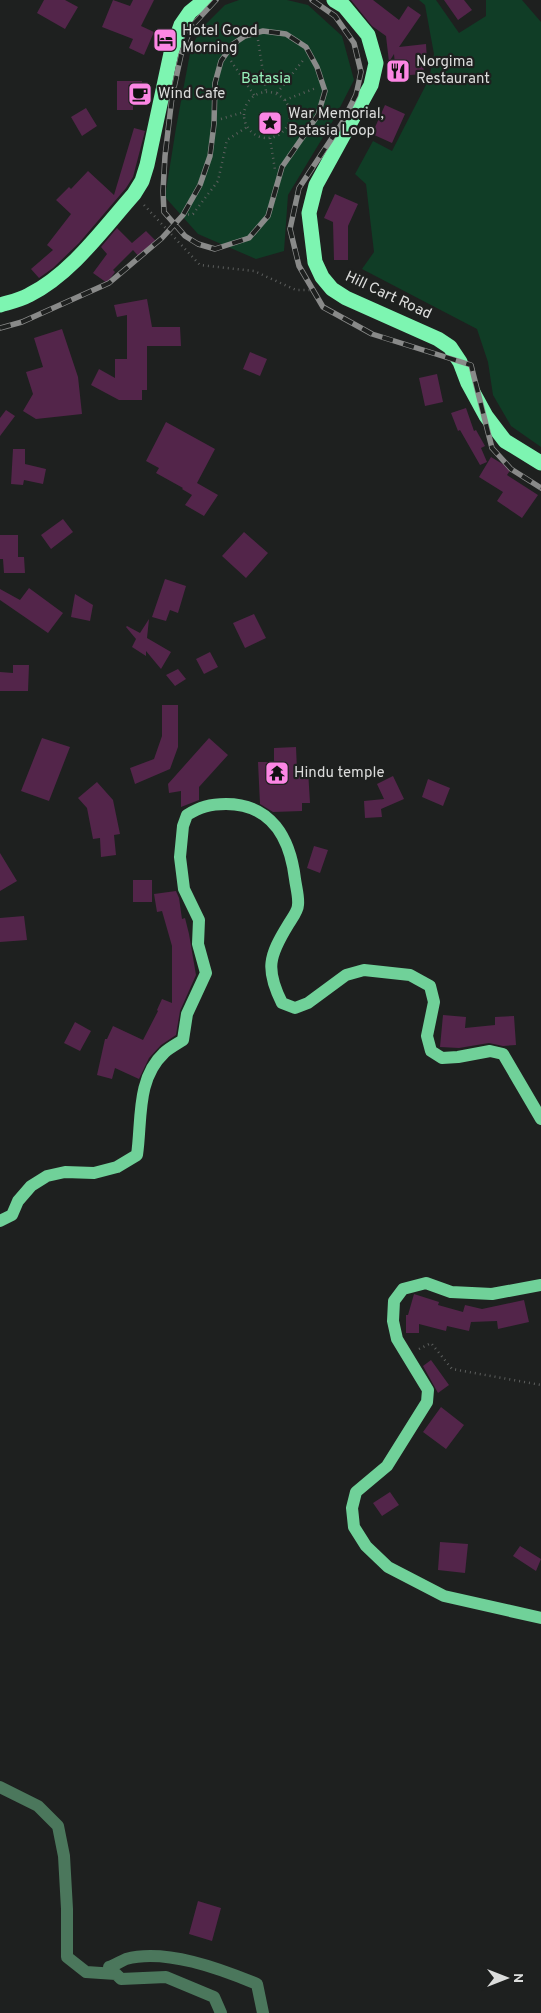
<svg xmlns="http://www.w3.org/2000/svg" width="541" height="2013" font-family="Overpass,sans-serif">
<rect width="100%" height="100%" fill="#1e201f"/>
<path fill="#103d26" d="M239,0H287L308,5L342,36L354,80L334,119L288,195L284,251L256,259L198,234L165,197L176,128L191,48L201,29L225,5Z
M419,0H436L459,33L486,16V0H522L541,22V447L511,426L493,395L488,362L477,329L362,269L374,252L366,184L355,174L373,141L392,151L429,79L434,54L425,5Z"/>
<path fill="#53254a" d="M44,0H65L78,7L65,29L37,13Z
M113,0L130,6L133,0H154L141,26L154,32L144,55L129,48L133,39L102,27Z
M351,0H373L399,20L408,6L421,15L399,47L426,44L427,61H423L424,74L396,76L394,54L389,62L386,36L372,26Z
M444,0H464L472,10L458,20Z
M117,81H142V102H133V110H117Z
M385,105L405,114L392,143L372,134Z
M86,108L97,126L82,136L71,117Z
M134,128L145,131L133,177L126,188L79,243L53,268L39,278L31,269L53,250L47,245L71,214L56,200L69,187L71,189L88,171L114,195Z
M335,194L358,204L348,226V260H334L333,222L324,218Z
M117,228L132,243L146,231L158,243L141,259L133,250L113,270L115,272L107,283L93,273L107,254L101,247Z
M147,299L152,327H180L181,346H147V390H142V400H119L91,385L99,369L115,378V359H127V315L117,317L114,305Z
M62,329L78,377L82,414L36,419L23,411L33,394L26,372L43,367L34,338Z
M250,352L267,359L260,376L243,369Z
M437,374L443,402L425,406L419,378Z
M466,408L474,431L476,430L485,446L481,448L487,462L480,465L460,430L458,431L451,413Z
M6,410L15,416L0,436V418Z
M166,422L215,449L197,483L218,495L204,516L185,505L192,495L182,489L183,488L156,473L159,468L146,461Z
M13,449H25V464L46,469L43,484L24,480L23,485L11,484Z
M491,457L511,469L507,475L538,495L522,518L497,501L503,492L479,477Z
M63,519L73,532L51,549L41,535Z
M244,532L268,553L246,578L222,556Z
M0,535H18V557H24L25,573H4L3,559H0Z
M165,579L186,586L178,613L170,610L166,621L152,617Z
M29,588L63,613L48,633L0,600V589L20,600Z
M75,594L93,605L90,621L71,617Z
M254,614L266,638L245,648L233,623Z
M149,619L147,638L171,652L161,669L146,651V656L132,647L136,639L126,627L127,626L140,633Z
M210,652L218,667L204,674L196,659Z
M13,665H29L28,691H0V672L13,673Z
M178,669L186,679L175,686L166,675Z
M162,705H178V747L170,769L135,784L130,768L154,759L162,736Z
M42,738L70,747L49,801L21,791Z
M209,738L228,755L199,787V800L181,807V791L169,793L168,784Z
M296,747L297,770H308L310,803H302V811L273,812L260,804L258,762H274V748Z
M393,776L404,799L381,809L382,817L365,818L364,801L384,799L377,784Z
M428,779L450,788L443,806L422,797Z
M97,782L113,800L120,834L114,835L116,855L101,857L100,838L93,839L87,808L78,798Z
M314,846L328,850L320,873L307,868Z
M0,853L17,881L0,891Z
M133,880H152V902H133Z
M176,891L179,898L182,919L185,918L189,934L196,975L180,1011L176,1035L161,1045L149,1058L139,1079L115,1068L112,1079L97,1075L105,1039H107L113,1026L143,1040L158,1011L157,1010L162,999L172,1003V946L162,911L157,912L154,894Z
M24,916L27,940L0,942V918Z
M443,1015L466,1017L465,1028L495,1025V1017L514,1016L516,1045L503,1046L489,1043L459,1048L440,1047Z
M75,1022L91,1031L80,1051L64,1043Z
M414,1294L439,1302L438,1305L463,1312L465,1305L482,1309L524,1300L529,1322L498,1329L497,1321L471,1322L469,1331L447,1326L446,1331L419,1324V1333H406V1315H408Z
M431,1360L449,1385L438,1393L423,1366Z
M441,1407L464,1425L446,1449L423,1432Z
M390,1492L399,1505L382,1516L373,1503Z
M440,1542L468,1544L465,1573L438,1570Z
M520,1546L541,1559L536,1571L513,1556Z
M198,1901L221,1908L212,1941L189,1934Z"/>
<g fill="none" stroke-linecap="round" stroke-linejoin="round">
<path stroke="#5d5f5e" stroke-width="2.5" stroke-dasharray="1 4" stroke-linecap="butt" d="M258,40L266,91
M231,61L254,95
M244 115a23 23 0 1 1 46 0a23 23 0 1 1-46 0Z
M277,93L305,58
M285,100L316,88
M221,119L244,112
M270,138L275,170
M144,205L200,265L254,271L296,290H313
M183,215L193,214L218,181L227,140L247,127
M419,1349L431,1343L452,1369L541,1385"/>
<path stroke="#4b775c" stroke-width="12" d="M0,1787L38,1806L58,1826L64,1856L67,1909V1957L86,1972L116,1974
M221,2013L214,1997L166,1977L121,1979L109,1967C115,1965 121,1961 126,1959C165,1948 221,1969 257,1984L263,2013"/>
<path stroke="#70d199" stroke-width="12" d="M0,1221L12,1215L18,1201L31,1186L47,1176L65,1172L94,1173L117,1167L137,1155C142,1121 136,1079 164,1053C169,1048 177,1044 183,1040L187,1014L206,973L198,944L199,920L184,889L180,857L183,826L187,815C200,807 210,804 226,804C271,804 290,838 295,879C296,887 299,897 298,905C298,911 291,920 288,925C269,956 265,969 282,1003L295,1008L308,1003L346,975L364,970L410,975L430,986L434,1002L427,1036L431,1051L442,1058L458,1057L490,1051L503,1054L541,1119
M541,1285L492,1294L451,1292L426,1283L403,1289L394,1301L393,1321L397,1339L428,1390L427,1402L387,1466L356,1492L352,1508L354,1527L366,1546L388,1567L444,1596L541,1618"/>
<path stroke="#7df5b1" stroke-width="15" d="M334,0L344,6L368,35L376,63L371,85L316,185L309,213L315,262L322,277L332,289L346,298L438,339L450,347L460,362L468,383L486,416L505,441L541,463
M0,305C10,302 20,300 29,295C71,274 103,229 134,194L142,181L147,165L171,53L181,25L190,12L205,0"/>
<g stroke="#898a89" stroke-width="5.5">
<path id="rail" d="M312,0L335,16L354,43L361,72L356,95L342,123L299,188L290,229L299,266L323,307L372,334L471,365L492,448L511,469L541,488
M0,328L22,322L109,283L162,238L183,215L200,185L210,156L214,124L215,83L221,61L233,44L245,36L263,31L286,34L306,47L317,67L325,91L318,115L282,167L268,216L249,238L215,249L198,244L185,236L164,212L163,191L165,156L172,97L181,55L191,27L216,0"/>
</g>
<use href="#rail" stroke="#1e201f" stroke-width="4" stroke-dasharray="11" stroke-linecap="butt"/>
</g>
<defs>
<g id="hotel-square" transform="scale(1.25)"><rect x="-9" y="-9" width="18" height="18" rx="4" fill="#fc86e4" stroke="#1e201f"/><path d="M-6-4.5h1.5V1H6V5H4.5V3h-9V5H-6ZM-4 0a1.8 1.8 0 1 1 3.6 0ZM.5 0V-2.5h3Q6-2.5 6 0Z" fill="#111"/></g>
<g id="restaurant-square" transform="scale(1.25)"><rect x="-9" y="-9" width="18" height="18" rx="4" fill="#fc86e4" stroke="#1e201f"/><path d="M-5-6h1v4h1v-4h1v4h1v-4h1v5L-1.5 .5V6h-2V.5L-5-1ZM5-6V6H3V1.5H1.5Q1.5-4 5-6Z" fill="#111"/></g>
<g id="cafe-square" transform="scale(1.25)"><rect x="-9" y="-9" width="18" height="18" rx="4" fill="#fc86e4" stroke="#1e201f"/><path d="M-5.5-4.5H6V0H3Q3 3.5 0 3.5H-2.5Q-5.5 3.5-5.5 0ZM3-3.2v2h1.7v-2ZM-6 4.5H4V6H-6Z" fill="#111"/></g>
<g id="sight-square" transform="scale(1.25)"><rect x="-9" y="-9" width="18" height="18" rx="4" fill="#fc86e4" stroke="#1e201f"/><path d="M0-6L1.8-2.2L6-1.7L2.9 1.2L3.7 5.4L0 3.3L-3.7 5.4L-2.9 1.2L-6-1.7L-1.8-2.2Z" fill="#111"/></g>
<g id="temple-square" transform="scale(1.25)"><rect x="-9" y="-9" width="18" height="18" rx="4" fill="#fc86e4" stroke="#1e201f"/><path d="M0-6L5-2H3V0L6.5 2.5H4V6H1.5V3h-3V6H-4V2.5H-6.5L-3 0V-2H-5Z" fill="#111"/></g>
</defs>
<g fill-rule="evenodd">
<use href="#hotel-square" x="165" y="40"/>
<use href="#restaurant-square" x="398" y="71"/>
<use href="#cafe-square" x="140" y="94"/>
<use href="#sight-square" x="270" y="123"/>
<use href="#temple-square" x="277" y="773"/>
</g>
<g text-anchor="middle" dominant-baseline="central" stroke-width="4.5" stroke-linejoin="round" paint-order="stroke">
<g font-size="15" fill="#dcdddc" stroke="#1e201f" text-anchor="start">
<text x="182" y="31">Hotel Good<tspan x="182" dy="17">Morning</tspan></text>
<text x="416" y="62">Norgima<tspan x="416" dy="17">Restaurant</tspan></text>
<text x="158" y="94">Wind Cafe</text>
<text x="288" y="114">War Memorial,<tspan x="288" dy="17">Batasia Loop</tspan></text>
<text x="294" y="773">Hindu temple</text>
</g>
<g font-size="15" fill="#98f2bc" stroke="#1e201f">
<text x="266" y="79">Batasia</text>
</g>
<g font-size="15" fill="#dcdddc" stroke="#1e201f">
<text transform="translate(388 296) rotate(25)">Hill Cart Road</text>
</g>
</g>
<g transform="translate(506 1978) rotate(90)" stroke="#1e201f" stroke-width="4" paint-order="stroke">
<path d="M0-4L9 19L0 12L-9 19Z" fill="#dcdddc"/>
<text y="-8" font-size="14" font-weight="bold" text-anchor="middle" fill="#dcdddc">N</text>
</g>
</svg>
